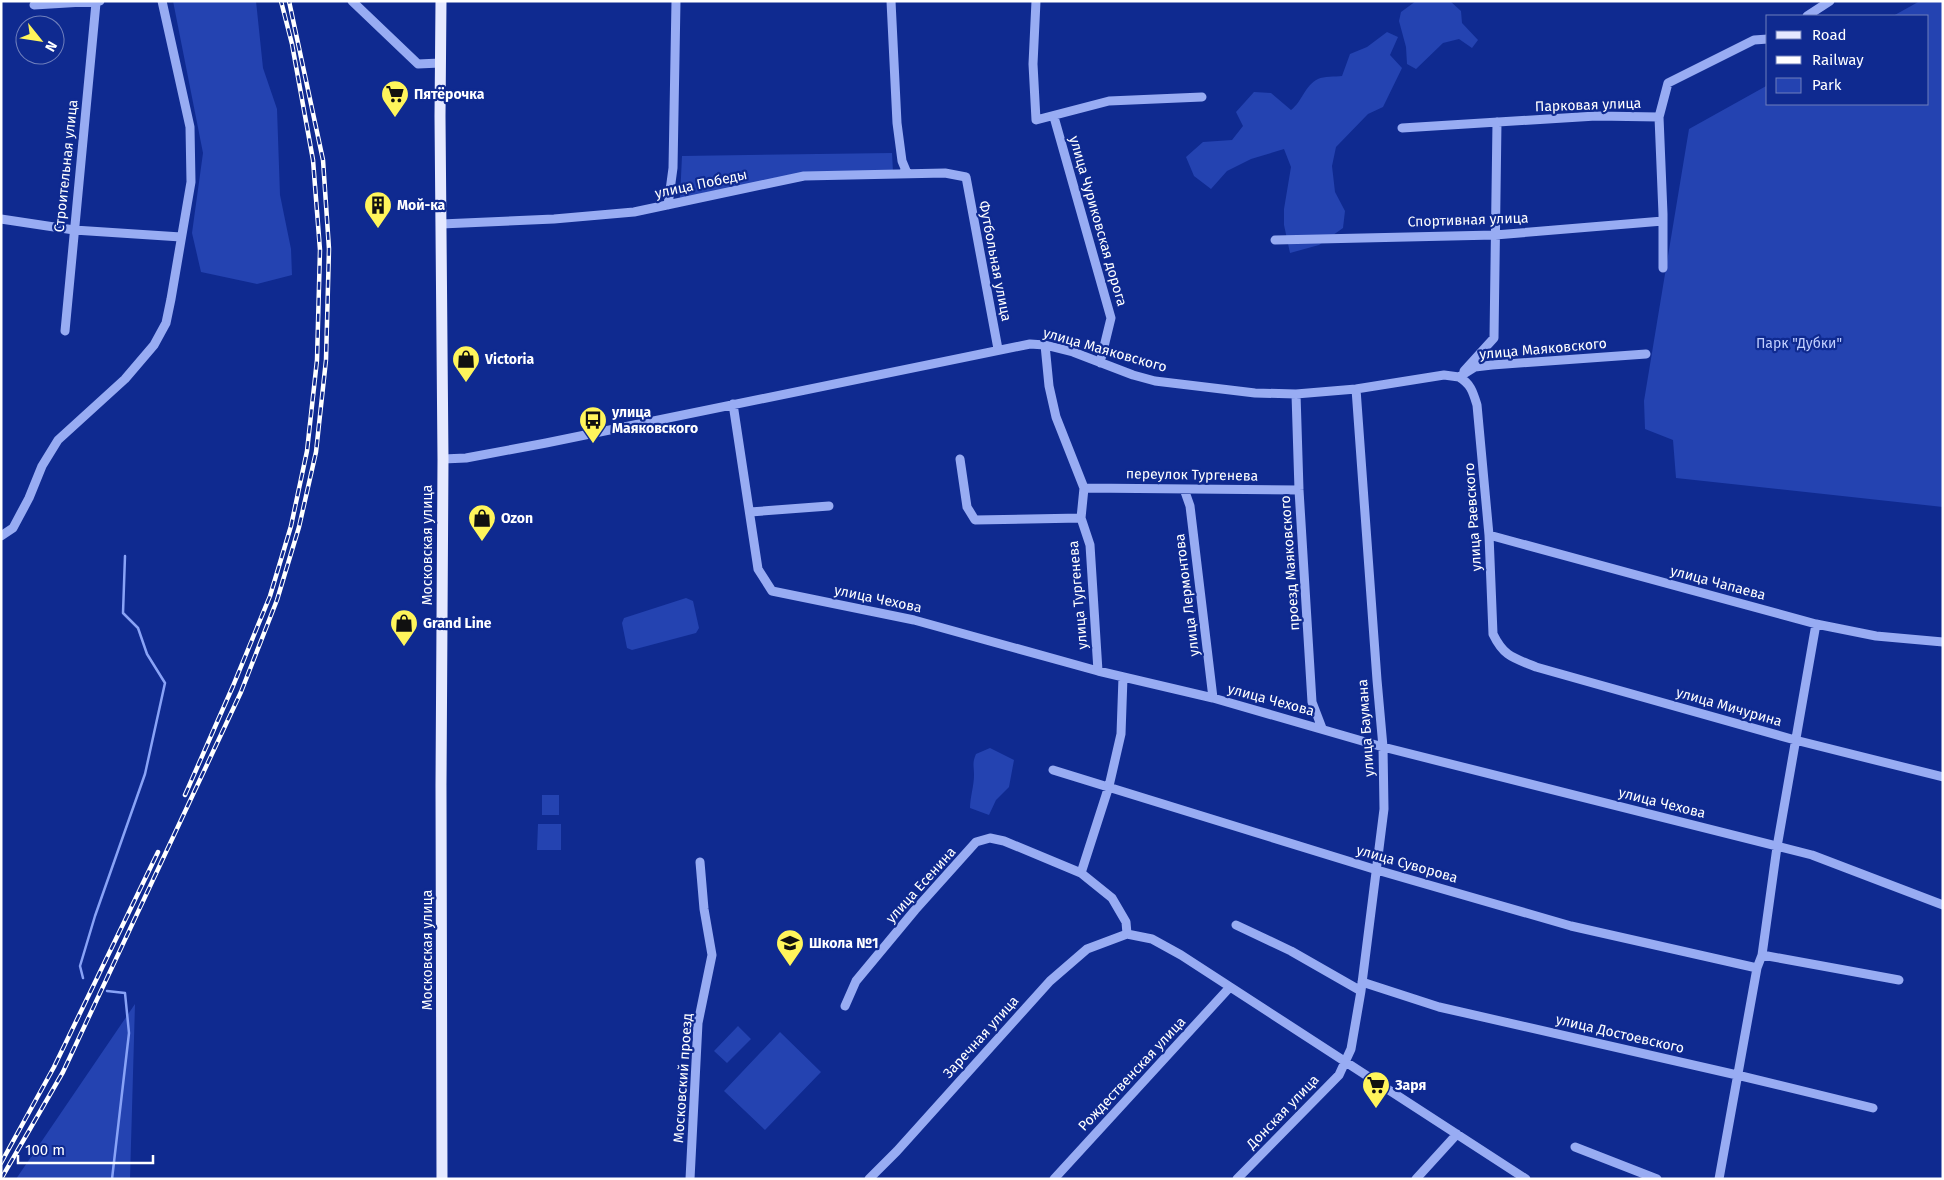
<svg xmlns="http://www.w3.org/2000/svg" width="1944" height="1180" font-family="'Fira Sans',sans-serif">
<rect width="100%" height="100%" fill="#0f2a90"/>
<path fill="#2443b1" d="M173,1H256L263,68L277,109L280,195L291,249L292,275L257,284L201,272L192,233L203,153Z
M1416,1H1450L1461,11L1462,23L1478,40L1472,48L1459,39L1443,43L1416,69L1407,64L1406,47L1399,21L1401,12Z
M1920,1H1943V507L1676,478L1673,440L1645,429L1644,401L1689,129L1768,85V104H1928V16H1893Z
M1387,32L1398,37L1390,55L1402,68L1383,107L1368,114L1336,147L1332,166L1335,192L1345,211L1343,228L1319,245L1290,253L1284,225V209L1291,167L1284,149L1251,159L1227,171L1211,189L1194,176L1186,157L1203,142L1232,140L1243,126L1236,112L1254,92L1271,93L1291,110C1302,102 1305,85 1318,79C1324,76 1335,77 1342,76L1350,54L1367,47Z
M892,153L893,172L802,173L680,198L682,156Z
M686,598L693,601L699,628L696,633L632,650L627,648L622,623L624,618Z
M990,748L1014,760L1009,787L996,800L989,815L970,808C970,797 974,786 974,775C974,766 972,763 976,754Z
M542,795H559V815H542Z
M538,824H561V850H537Z
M135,1004L130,1179H16Z
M738,1026L751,1039L727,1063L714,1051Z
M780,1032L821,1072L765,1130L724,1091Z"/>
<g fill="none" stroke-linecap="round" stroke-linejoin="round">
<path stroke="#89a3f7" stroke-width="2.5" d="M83,978L80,966L95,916L145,774L165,683L147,654L138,628L123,613L125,556
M107,991L125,993L129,1033L112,1179"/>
<path stroke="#98acf3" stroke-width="9" d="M352,1L418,64L440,63
M891,1L897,123L902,161L907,173
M1036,1L1033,64L1036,120L1109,101L1202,97
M34,5L100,1
M1807,16L1830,1
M1054,117L1111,318L1100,363
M1402,128L1596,116L1659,117
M668,205L673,168L676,1
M1,219L74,230L181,237
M441,224L554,219L634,212L804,176L945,173L966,177L998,349
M1275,240L1495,235L1663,221
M1663,268V214L1659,117L1668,83L1754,40L1768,39
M65,331L96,3
M1045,345L1049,386L1056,417L1084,488L1081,518L1090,545L1098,671
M1464,371L1494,338L1497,122
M1459,377C1471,384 1473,392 1477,405L1489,535L1493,634C1504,657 1514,658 1536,667L1795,740L1943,777
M1296,394L1299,490L1312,702L1322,728
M733,404L758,569L772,591L914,620L1098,671L1213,698L1383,747L1812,855L1943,905
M443,459L466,458L546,443L1030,344L1045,345L1073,352L1133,375L1155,381L1255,393L1296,394L1356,389L1444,375L1459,377L1475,367L1492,365L1646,354
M960,459L967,507L975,520L1081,518
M1084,488L1299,490
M1184,489L1190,506L1213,698
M750,512L829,506
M1489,535L1816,624L1876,636L1943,642
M1,536L13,528L29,498L42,466L58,440L125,379L154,345L166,323L171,299L191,182L190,127L162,1
M1053,770L1377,870L1571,926L1757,968
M1081,873L1109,786L1121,734L1123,677
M1236,925L1291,951L1361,991
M1127,934L1152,939L1181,955L1526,1179
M1762,955L1899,980
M1362,982L1439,1007L1737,1075L1873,1108
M845,1006L856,981L915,910L976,842L990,838L1004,841L1081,873L1112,898L1126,922L1127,934
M1575,1147L1657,1179
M690,1179L698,1023L712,955L704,909L700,862
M869,1179L897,1151L1050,981L1087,949L1127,934
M1054,1179L1230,987
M1237,1179L1339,1075L1351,1049L1361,991L1384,809L1383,747L1377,680L1356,389
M1416,1179L1457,1134
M1719,1179L1757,968L1762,955L1777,847L1816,624"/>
<path stroke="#e5e9ff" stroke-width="11" d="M441,1L440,116L443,459L441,785L442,1179"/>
<g stroke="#fff" stroke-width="4.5">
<path id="rail" d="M185,795L233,686L270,596L291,526L307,451L317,360L320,250L313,160L292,44L281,1
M1,1163L54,1067L158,852
M1,1179L63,1072L241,692L277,600L299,527L316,452L326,360L329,249L323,160L289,1"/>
</g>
<use href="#rail" stroke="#0f2a90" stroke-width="2.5" stroke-dasharray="8" stroke-linecap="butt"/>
</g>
<defs>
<g id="supermarket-pin" transform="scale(1.4375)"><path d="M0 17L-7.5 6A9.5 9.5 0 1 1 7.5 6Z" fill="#fff55b" stroke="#0f2a90"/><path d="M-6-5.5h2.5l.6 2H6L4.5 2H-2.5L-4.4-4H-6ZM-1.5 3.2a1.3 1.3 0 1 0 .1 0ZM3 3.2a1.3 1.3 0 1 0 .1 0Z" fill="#111"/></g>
<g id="building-pin" transform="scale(1.4375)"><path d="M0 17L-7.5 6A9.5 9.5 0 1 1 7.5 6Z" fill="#fff55b" stroke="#0f2a90"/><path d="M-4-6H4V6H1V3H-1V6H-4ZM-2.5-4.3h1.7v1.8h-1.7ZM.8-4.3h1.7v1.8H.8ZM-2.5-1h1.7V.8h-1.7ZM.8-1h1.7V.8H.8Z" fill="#111"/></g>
<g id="shop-pin" transform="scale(1.4375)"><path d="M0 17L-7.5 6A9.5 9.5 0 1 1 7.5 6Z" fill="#fff55b" stroke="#0f2a90"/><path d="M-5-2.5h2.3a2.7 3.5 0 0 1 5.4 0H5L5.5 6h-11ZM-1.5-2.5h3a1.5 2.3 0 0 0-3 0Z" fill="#111"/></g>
<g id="bus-pin" transform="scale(1.4375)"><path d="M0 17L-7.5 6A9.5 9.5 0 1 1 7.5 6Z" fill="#fff55b" stroke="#0f2a90"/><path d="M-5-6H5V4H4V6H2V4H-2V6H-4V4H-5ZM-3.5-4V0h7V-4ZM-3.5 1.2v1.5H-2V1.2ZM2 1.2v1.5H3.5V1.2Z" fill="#111"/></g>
<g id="school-pin" transform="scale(1.4375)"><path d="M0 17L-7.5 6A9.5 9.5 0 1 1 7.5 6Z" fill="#fff55b" stroke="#0f2a90"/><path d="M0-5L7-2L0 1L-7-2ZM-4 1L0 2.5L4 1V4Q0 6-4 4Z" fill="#111"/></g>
</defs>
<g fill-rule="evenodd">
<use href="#supermarket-pin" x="395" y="94"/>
<use href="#building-pin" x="378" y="205"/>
<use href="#shop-pin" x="466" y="359"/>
<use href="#bus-pin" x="593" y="420"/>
<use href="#shop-pin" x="482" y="518"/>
<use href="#shop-pin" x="404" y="623"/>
<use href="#school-pin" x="790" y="943"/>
<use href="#supermarket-pin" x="1376" y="1085"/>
</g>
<g text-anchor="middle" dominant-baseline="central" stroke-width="4.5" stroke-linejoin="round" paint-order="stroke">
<g font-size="14" font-weight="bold" fill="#fff" stroke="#0f2a90" text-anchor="start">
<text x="414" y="94">Пятёрочка</text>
<text x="397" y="205">Мой-ка</text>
<text x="485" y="359">Victoria</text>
<text x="612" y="412">улица<tspan x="612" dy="16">Маяковского</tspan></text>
<text x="501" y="518">Ozon</text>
<text x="423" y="623">Grand Line</text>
<text x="809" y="943">Школа №1</text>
<text x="1395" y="1085">Заря</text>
</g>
<g font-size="14" fill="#fff" stroke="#0f2a90">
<text transform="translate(1588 105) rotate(-2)">Парковая улица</text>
<text transform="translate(66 166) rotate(-84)">Строительная улица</text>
<text transform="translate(701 184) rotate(-12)">улица Победы</text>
<text transform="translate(1468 220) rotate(-2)">Спортивная улица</text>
<text transform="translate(1098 221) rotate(74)">улица Чуриковская дорога</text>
<text transform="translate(995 261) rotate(79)">Футбольная улица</text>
<text transform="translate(1543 349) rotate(-5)">улица Маяковского</text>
<text transform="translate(1105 350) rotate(16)">улица Маяковского</text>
<text transform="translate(1192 475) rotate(1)">переулок Тургенева</text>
<text transform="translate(1473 517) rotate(-94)">улица Раевского</text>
<text transform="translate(427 545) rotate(-90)">Московская улица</text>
<text transform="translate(1290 563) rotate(-94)">проезд Маяковского</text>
<text transform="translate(1718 583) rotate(15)">улица Чапаева</text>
<text transform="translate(1078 595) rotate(-95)">улица Тургенева</text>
<text transform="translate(1187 595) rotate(-97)">улица Лермонтова</text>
<text transform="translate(878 599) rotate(12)">улица Чехова</text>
<text transform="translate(1271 700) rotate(15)">улица Чехова</text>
<text transform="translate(1729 707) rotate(16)">улица Мичурина</text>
<text transform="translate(1366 728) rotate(-94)">улица Баумана</text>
<text transform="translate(1662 803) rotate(14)">улица Чехова</text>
<text transform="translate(1407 864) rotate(16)">улица Суворова</text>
<text transform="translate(921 885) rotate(-48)">улица Есенина</text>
<text transform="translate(427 950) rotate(-90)">Московская улица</text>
<text transform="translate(1620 1034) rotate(13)">улица Достоевского</text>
<text transform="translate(981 1037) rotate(-48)">Заречная улица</text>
<text transform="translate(1132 1074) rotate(-47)">Рождественская улица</text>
<text transform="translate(683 1078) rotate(-86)">Московский проезд</text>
<text transform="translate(1283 1112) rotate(-46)">Донская улица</text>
</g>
<g font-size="14" fill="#c0cefe" stroke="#0f2a90">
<text x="1799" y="343">Парк "Дубки"</text>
</g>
</g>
<rect width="1944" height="1180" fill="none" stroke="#ffffff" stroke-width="5"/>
<rect x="1766" y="15" width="162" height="90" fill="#0f2a90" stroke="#6f7fbc"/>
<rect x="1776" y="31" width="25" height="8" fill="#e5e9ff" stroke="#6f7fbc"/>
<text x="1812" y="40" font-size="15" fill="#ffffff">Road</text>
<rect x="1776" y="56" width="25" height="8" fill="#ffffff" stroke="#6f7fbc"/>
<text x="1812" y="65" font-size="15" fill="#ffffff">Railway</text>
<rect x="1776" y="78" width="25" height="15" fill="#2443b1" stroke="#6f7fbc"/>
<text x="1812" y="90" font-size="15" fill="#ffffff">Park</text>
<g transform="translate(40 40) rotate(120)"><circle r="24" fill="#0f2a90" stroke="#6f7fbc"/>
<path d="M0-4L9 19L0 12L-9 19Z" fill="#fff55b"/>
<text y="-8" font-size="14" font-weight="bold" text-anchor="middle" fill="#ffffff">N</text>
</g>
<path d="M18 1155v8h135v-8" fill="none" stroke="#ffffff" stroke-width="2.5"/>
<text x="25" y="1155" font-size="15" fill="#ffffff" stroke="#0f2a90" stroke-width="4" paint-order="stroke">100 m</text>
</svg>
